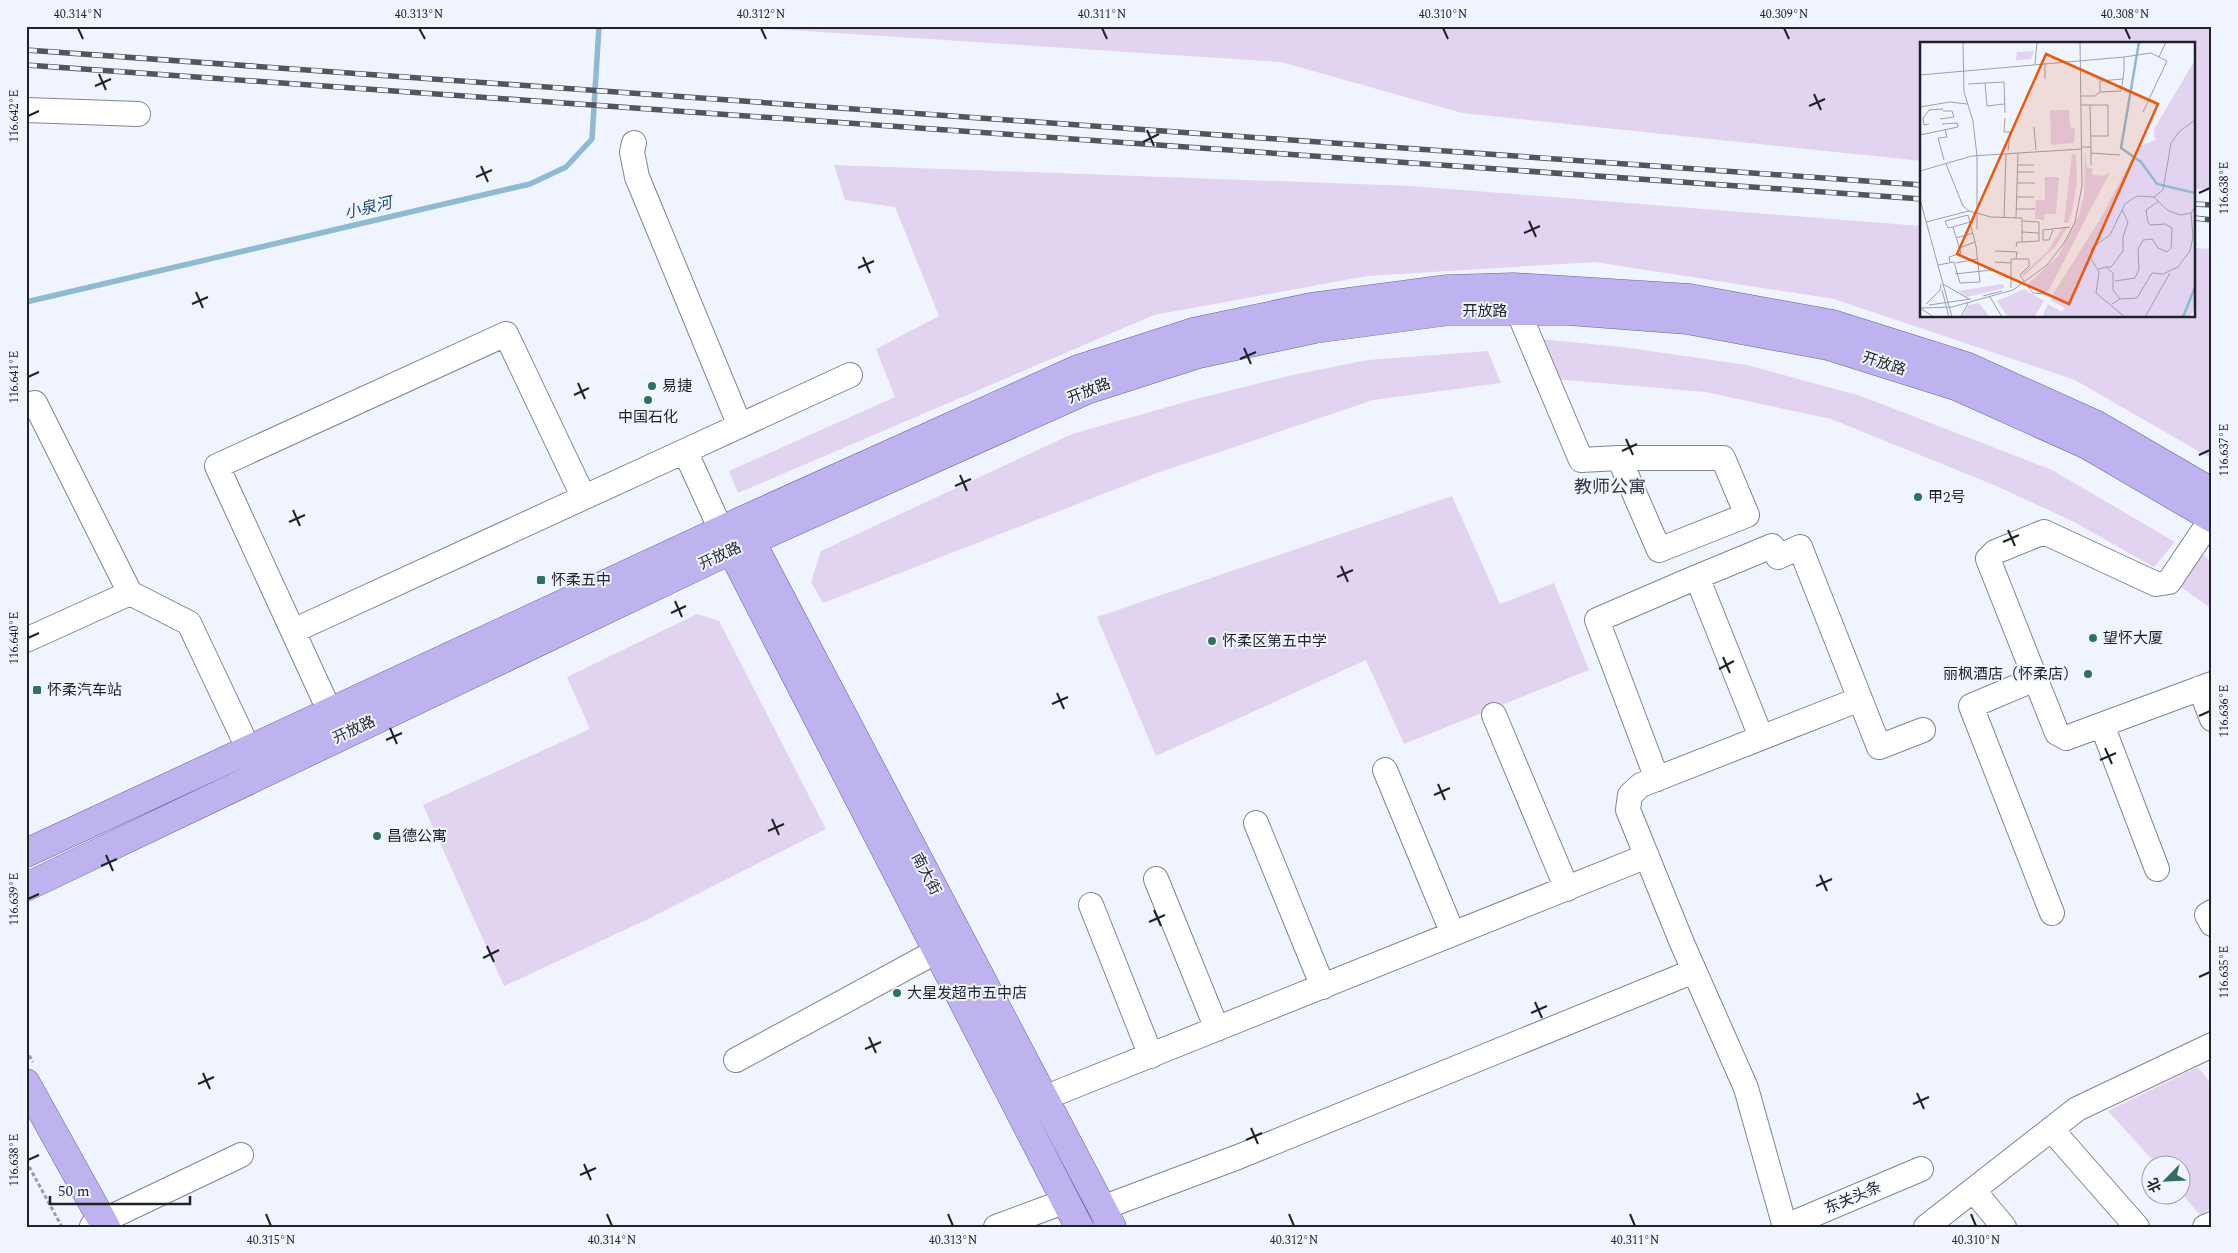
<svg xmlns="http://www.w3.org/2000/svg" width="2238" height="1253" font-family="Spectral,'Noto Sans SC',serif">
<rect width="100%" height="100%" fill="#f0f4fe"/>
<path fill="#e2d3f0" d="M729,26H2212V189H2194V44H1922V161L1462,113L1281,62Z
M834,165L1411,186L1922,226V316H2194V248L2211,249L2212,459L2075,380L1834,299L1595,262L1367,276L1154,315L738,493L729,471L895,397L876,349L939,316L895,207L845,200Z
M1540,339L1622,347L1747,365L1861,396L2052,470L2175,542L2154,567L2074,522L1994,485L1831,419L1705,392L1554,379Z
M1488,351L1501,383L1373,400L1157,473L823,603L811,582L821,551L1072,434L1196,399L1288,376L1368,360Z
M1452,496L1500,604L1554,583L1589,670L1404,744L1366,660L1156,756L1097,617Z
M2203,555L2212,562V609L2179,586Z
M697,614L719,621L826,829L646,920L504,986L423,805L590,729L567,677Z
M2198,1067L2212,1085V1206L2201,1216L2181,1193L2180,1166L2157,1165L2108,1111Z"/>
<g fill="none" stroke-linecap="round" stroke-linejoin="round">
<path stroke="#8fbad0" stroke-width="5.5" d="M26,302L530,184L566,167L592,139L599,26"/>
<g stroke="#808593" stroke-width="26">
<path id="minor" d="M26,110L138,114
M634,143L632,152L637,177L740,426
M1518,311L1581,460L1619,458L1659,550L1747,515L1723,458H1619
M26,405L35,403L130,593L26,640
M685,451L850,375
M2212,518L2169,582L2156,584L2044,532L1995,552L1988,559L2057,733L2066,738L2212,684
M130,593L189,623L249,750
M293,631L685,451L721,530
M2035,679L1971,706L2052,913
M2200,688L2212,719
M330,712L217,466L506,334L583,496
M1494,715L1567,889
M2102,725L2157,869
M1761,737L1697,577L1772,546L1778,557L1800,547L1860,699
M1385,770L1453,934
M1657,779L1597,620L1697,577
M1256,823L1323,987
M1156,879L1217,1029
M1091,905L1151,1056
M2212,912L2207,915L2212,924
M736,1060L937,951
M1044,1098L1647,856
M2051,1129L2137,1227
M1973,1190L2004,1227
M1102,1208L1238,1157L1694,971
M92,1226L241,1155
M996,1227L1066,1201
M1784,1227L1921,1169
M1785,1227L1746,1088L1682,943L1628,810L1630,795L1641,785L1860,699L1879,747L1923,730
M1926,1227L2077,1109L2212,1045
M2205,1227L2212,1224"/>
</g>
<g stroke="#6a60a2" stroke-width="29">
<path id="major" d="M742,524L1112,1227
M723,534L1079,1227
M26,853L741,521L1078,369L1193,332L1311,307L1448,289L1514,287L1690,298L1833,324L1966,366L2097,425L2212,492
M26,887L731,550L1087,390L1199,354L1315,329L1450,311H1568L1687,320L1828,346L1958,387L2087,445L2212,518
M26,1083L106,1227"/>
</g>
<path stroke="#999da5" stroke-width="3" stroke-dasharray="4 2.5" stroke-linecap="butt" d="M26,1050L33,1062
M26,1161L62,1227"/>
<use href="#minor" stroke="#fff" stroke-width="24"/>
<use href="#major" stroke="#beb3ef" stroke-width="28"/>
<g stroke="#52555b" stroke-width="5.5">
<path id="rail" d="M26,50L1922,185
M26,65L1922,199
M2194,204L2212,205
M2194,218L2212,220"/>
</g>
<use href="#rail" stroke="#f0f4fe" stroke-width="4" stroke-dasharray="11" stroke-linecap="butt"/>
</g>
<path fill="none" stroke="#1f2227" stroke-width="2" d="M78,28L83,39M419,28L425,39M761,28L766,39M1102,28L1107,39M1443,28L1448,39M1784,28L1789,39M2125,28L2130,39M99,74L106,90M95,86L111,79M1814,94L1821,110M1809,106L1825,99M28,116L39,111M1147,130L1154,146M1143,142L1159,134M481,166L488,182M476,177L492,170M2199,193L2210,188M1529,221L1536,237M1524,233L1540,226M863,257L870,273M858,268L874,261M196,292L203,308M192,304L208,297M1244,348L1251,364M1240,359L1256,352M28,377L39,372M578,383L585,399M574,395L589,388M1626,439L1633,455M1622,451L1637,444M2199,455L2210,450M960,475L967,491M955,486L971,479M293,510L300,526M289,522L305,515M2008,530L2015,546M2003,542L2019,535M1341,566L1348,582M1337,577L1353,570M675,601L682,617M671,613L686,606M28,638L39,633M1723,657L1730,673M1719,669L1734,661M1057,693L1064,709M1052,704L1068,697M2199,716L2210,711M390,728L397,744M386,740L402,733M2105,748L2112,764M2100,760L2116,753M1438,784L1445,800M1434,795L1450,788M772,819L779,835M768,831L784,824M106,855L113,871M101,866L117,859M1820,875L1827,891M1816,886L1832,879M28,899L39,894M1154,910L1161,926M1149,922L1165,915M487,946L494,962M483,958L499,950M2199,977L2210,972M1535,1002L1542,1018M1531,1013L1547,1006M869,1037L876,1053M865,1049L881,1042M203,1073L210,1089M198,1084L214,1077M1917,1093L1924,1109M1913,1104L1929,1097M1251,1128L1258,1144M1246,1140L1262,1133M28,1160L39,1155M584,1164L591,1180M580,1175L596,1168M266,1214L271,1226M607,1214L612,1226M948,1214L953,1226M1289,1214L1294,1226M1630,1214L1635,1226M1971,1214L1976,1226"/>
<g fill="#2f7060" stroke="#f0f4fe" stroke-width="2">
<circle cx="652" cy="386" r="5"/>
<circle cx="648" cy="400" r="5"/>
<circle cx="1918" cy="497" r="5"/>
<rect x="536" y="575" width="10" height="10" rx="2.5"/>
<circle cx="2093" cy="638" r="5"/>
<circle cx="1212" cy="641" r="5"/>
<circle cx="2088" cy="674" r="5"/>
<rect x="32" y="685" width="10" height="10" rx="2.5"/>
<circle cx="377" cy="836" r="5"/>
<circle cx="897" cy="993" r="5"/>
</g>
<g text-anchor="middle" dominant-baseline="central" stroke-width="4" stroke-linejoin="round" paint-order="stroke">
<g font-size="15" fill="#1f2227" stroke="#f0f4fe">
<text x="1485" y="311">开放路</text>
<text transform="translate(1884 364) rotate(18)">开放路</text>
<text transform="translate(1089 391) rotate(-21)">开放路</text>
<text transform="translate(720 556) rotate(-25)">开放路</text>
<text transform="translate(354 730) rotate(-25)">开放路</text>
<text transform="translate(926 874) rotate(62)">南大街</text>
<text transform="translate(1853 1198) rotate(-23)">东关头条</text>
</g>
<g font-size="15" fill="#1f2227" stroke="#f0f4fe" text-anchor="start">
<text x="662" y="386">易捷</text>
<text x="648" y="417" text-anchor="middle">中国石化</text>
<text x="1928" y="497">甲2号</text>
<text x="551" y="580">怀柔五中</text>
<text x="2103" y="638">望怀大厦</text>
<text x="1222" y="641">怀柔区第五中学</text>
<text x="2078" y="674" text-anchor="end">丽枫酒店（怀柔店）</text>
<text x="47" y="690">怀柔汽车站</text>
<text x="387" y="836">昌德公寓</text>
<text x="907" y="993">大星发超市五中店</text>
</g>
<g font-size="16" font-style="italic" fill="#1b5169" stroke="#f0f4fe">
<text transform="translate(368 208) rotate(-13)">小泉河</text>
</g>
<g font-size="18" fill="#363a46" stroke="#f0f4fe">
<text x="1610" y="487">教师公寓</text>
</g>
</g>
<g transform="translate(1920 42)">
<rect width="275" height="275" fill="#f0f4fe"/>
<path d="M114,9L111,17L96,18L97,10ZM275,18V264L270,275H122L128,262L142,270L145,266L130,258L135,249L182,174L218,105L235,98L234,87ZM130,68H149L150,85L155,86L154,101L131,103ZM165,108L167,126H172L173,133L184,134L190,130L128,250L116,249L108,242L138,214L159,173L164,153ZM152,111L156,113L157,140L152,170L148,181H144ZM125,135H139L136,172H125L124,178L115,177L116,158H125ZM142,186H147L136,204L103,235L102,232L128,209ZM83,242L85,246L47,255L38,249ZM104,247L124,259L114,275H88L77,259ZM59,261L70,275H43L48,263Z" fill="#e2d3f0"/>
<path fill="none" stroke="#8fbad0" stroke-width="2.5" d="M219,0L201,106L221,120L237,142L275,151M263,275L275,245"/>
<path fill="none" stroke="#9ca0a8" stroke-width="1" d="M43,0L44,50L53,79L57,114V187M231,11L239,15L246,0M125,21V37M115,22L117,0M0,33L204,15M203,37L180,39V50L201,49L203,37L204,28V15L231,11M65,41L67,64L84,62M48,42L84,40L85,71M161,54H175L180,50M161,63H188V94H171M0,65L30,60L47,62M223,70L247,19L239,15M85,76L84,90H90L88,109M20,77L34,75L32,69H23M9,82L4,83L3,76L9,68L23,67M114,85L116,108M0,93L38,85L37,81L22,82M162,105H171L170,63M171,105V123M171,111L200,113M24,118L18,96L27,95L25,87M26,122L43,164L49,169L71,175L102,176V200H97L96,205M98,123H114M0,129L52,114L162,107M98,130H114M97,141H115M97,155H114M234,155L243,148L251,101L259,90L275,78M0,157L32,275M96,167H115M84,175L86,112M96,175L98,111M103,179L119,180V191M6,180L49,169M33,185L50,180M133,188L129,198H123V188L150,185M36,196L53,191M102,200L119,199V191L102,190M39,206L55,200M75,209L97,210L96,217M75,220L90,221M36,221L57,217M18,223L34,220L40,241L60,240L56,204L48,173L25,179L28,186L33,185L41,211L29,215L30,220M186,225H191L203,209V195L208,180L202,168M178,227L186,225L193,231V248L200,257M35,232L71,228M195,239L215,236L219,227L218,207L223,198L232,197L238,206L247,210L251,206L252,186L245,182L230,183L228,180L226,168L239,159M105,241L113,251L126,252M23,242L49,257M91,246V217H109V224L100,233L104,239M22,248L29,275M63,254L82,249M70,255L82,275M6,262L20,248L21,242M192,262L200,257L217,256L232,231L243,232L258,225L270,209L273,195L271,171M9,263L51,257M0,266L32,265L93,248L127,223L144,201L155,180L162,144L160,0M0,266L14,275M41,275L48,261M205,275L176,251L179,230L170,215L172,206L190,193L205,162L217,154L234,155L247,168L260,173L271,171L275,165M225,275L250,231"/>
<path fill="#e8590c" fill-opacity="0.15" stroke="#e8590c" stroke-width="2.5" d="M126,12L238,62L149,262L37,212Z"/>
<rect width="275" height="275" fill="none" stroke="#1f2227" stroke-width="2.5"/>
</g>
<rect width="2238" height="1253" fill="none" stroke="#f0f4fe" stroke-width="55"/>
<g transform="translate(2166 1180) rotate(246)"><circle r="24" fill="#f0f4fe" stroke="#9ca0a8"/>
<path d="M0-4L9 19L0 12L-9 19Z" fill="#2f7060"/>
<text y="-8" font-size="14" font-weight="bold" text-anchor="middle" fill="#1f2227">北</text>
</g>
<path d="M50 1196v8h140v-8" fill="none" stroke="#1f2227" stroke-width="2.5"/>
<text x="58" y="1196" font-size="15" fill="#1f2227" stroke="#f0f4fe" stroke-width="4" paint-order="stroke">50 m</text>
<rect x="28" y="28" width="2182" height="1198" fill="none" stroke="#1f2227" stroke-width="2"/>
<g font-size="12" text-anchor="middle" fill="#1f2227">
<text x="78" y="18">40.314°N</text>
<text x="419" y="18">40.313°N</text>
<text x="761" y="18">40.312°N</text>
<text x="1102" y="18">40.311°N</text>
<text x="1443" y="18">40.310°N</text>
<text x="1784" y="18">40.309°N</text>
<text x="2125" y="18">40.308°N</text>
<text transform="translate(14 116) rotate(-90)" y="4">116.642°E</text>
<text transform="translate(2224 188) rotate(-90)" y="4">116.638°E</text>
<text transform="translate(14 377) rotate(-90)" y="4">116.641°E</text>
<text transform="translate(2224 450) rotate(-90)" y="4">116.637°E</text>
<text transform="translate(14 638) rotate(-90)" y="4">116.640°E</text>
<text transform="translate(2224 711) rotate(-90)" y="4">116.636°E</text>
<text transform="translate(14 899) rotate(-90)" y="4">116.639°E</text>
<text transform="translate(2224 972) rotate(-90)" y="4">116.635°E</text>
<text transform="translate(14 1160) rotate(-90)" y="4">116.638°E</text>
<text x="271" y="1244">40.315°N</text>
<text x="612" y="1244">40.314°N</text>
<text x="953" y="1244">40.313°N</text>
<text x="1294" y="1244">40.312°N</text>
<text x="1635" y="1244">40.311°N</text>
<text x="1976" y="1244">40.310°N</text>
</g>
</svg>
